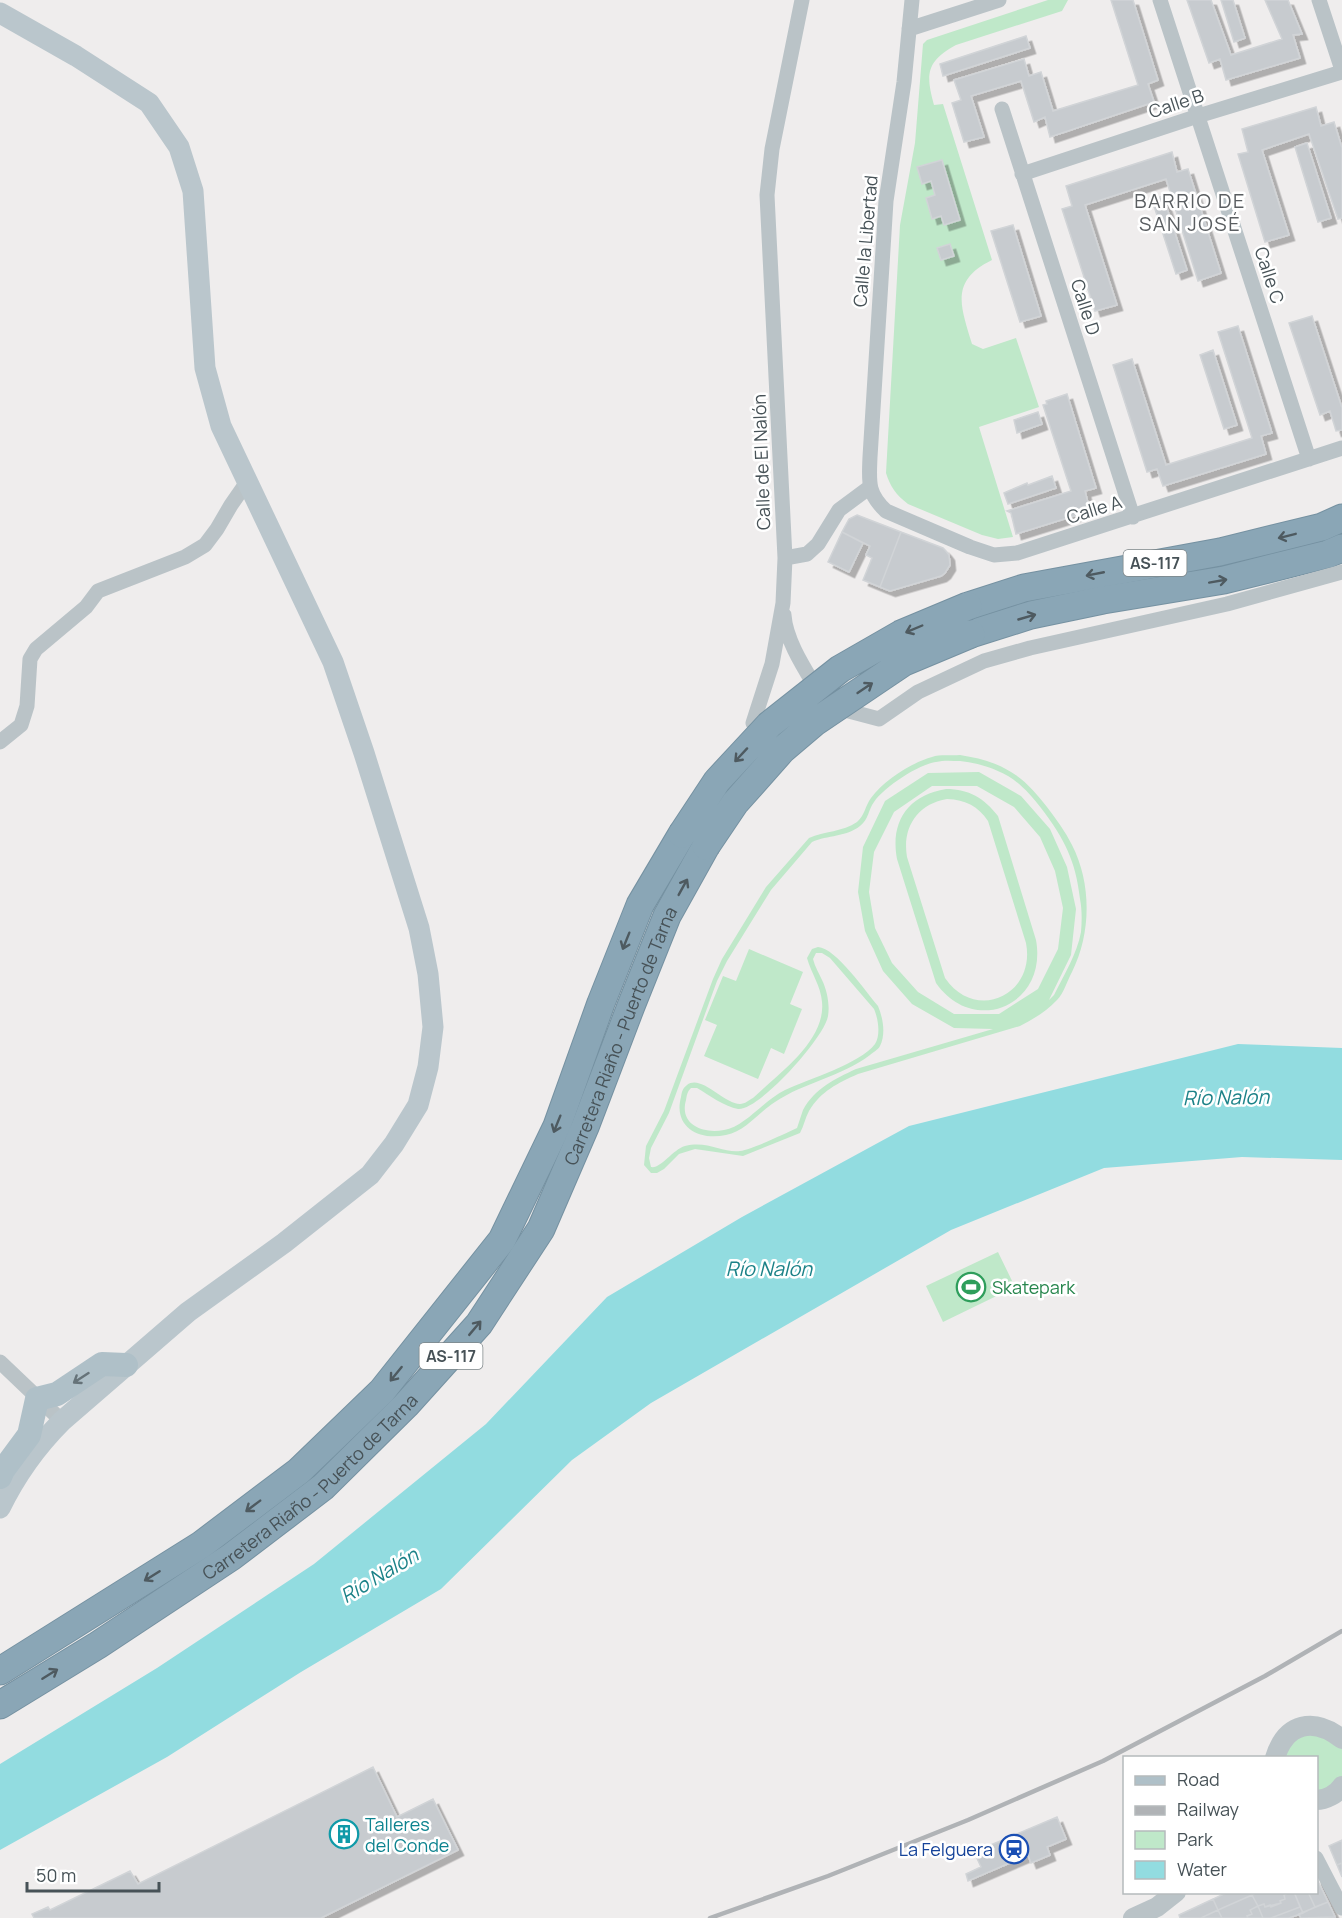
<svg xmlns="http://www.w3.org/2000/svg" width="1342" height="1918" font-family="Manrope,sans-serif">
<defs>
<filter id="shadow"><feDropShadow dx="5.5" dy="5.5" stdDeviation="0" flood-color="#0004"/></filter>
</defs>
<rect width="100%" height="100%" fill="#efeded"/>
<path fill="#bfe8c9" fill-rule="evenodd" d="M1048,0H1068L1062,11L956,45C925,62 926,75 934,105L943,104L992,260C949,281 961,307 972,344L983,349L1016,338L1039,407L979,427L1013,537L998,539L982,535L908,504C896,495 890,486 886,473L900,225L915,143L923,44L927,40ZM942,160L960,220L944,225L941,216L932,218L926,198L935,195L931,181L922,184L917,167ZM950,244L954,256L941,260L937,248Z
M960,755C979,758 995,762 1011,772C1025,780 1037,794 1047,807C1056,819 1065,831 1072,845C1092,884 1091,934 1072,972C1067,981 1064,993 1057,1000C1046,1012 1033,1019 1020,1026L858,1074C838,1083 821,1091 809,1111C805,1118 804,1126 800,1133L743,1156L695,1149L679,1154L664,1169L657,1173H651L644,1165L646,1146L664,1111L713,979L722,959L766,887L809,838C824,831 843,832 857,822C865,815 865,806 871,798C884,780 911,763 932,757C940,754 951,756 960,755ZM960,761C977,763 992,767 1008,776C1020,783 1032,796 1041,808C1064,838 1076,861 1080,899C1082,909 1082,921 1081,932C1077,954 1064,975 1054,995L1049,1000L1071,955L1076,909L1067,867L1050,829L1021,796L979,772L928,773L885,801L863,847L858,892L865,931L883,971L912,1004L954,1028L993,1029L856,1069C835,1079 815,1088 803,1110C801,1116 799,1122 797,1128C784,1134 753,1149 740,1151C723,1153 707,1140 685,1146C672,1150 661,1169 651,1167L649,1158L651,1148L669,1113L717,981L727,961L771,890L812,842C828,835 846,837 860,826C869,819 868,810 874,802C884,787 919,764 936,762C944,760 952,761 960,761ZM932,786H977L1014,807L1040,837L1055,871L1063,908L1058,949L1038,989L999,1014H954L918,992L892,963L875,928L869,892L874,852L894,812Z
M946,789C969,789 984,798 998,816L1036,940C1048,1005 974,1037 936,983L897,859C890,822 908,795 946,789ZM947,799C966,800 978,806 988,821L1026,943C1036,995 976,1023 945,978L907,857C902,828 917,804 947,799Z
M818,947C836,948 866,992 878,1006C883,1018 886,1034 880,1046C878,1050 873,1052 870,1055C841,1077 805,1082 775,1102C759,1112 746,1131 726,1135C699,1141 673,1127 681,1097C682,1092 682,1089 687,1085C701,1074 724,1104 740,1104C745,1104 749,1100 753,1098C778,1074 826,1041 822,1002C821,986 811,973 807,958L812,949ZM816,953H822L830,958L874,1009C878,1018 881,1035 875,1044C860,1064 808,1079 785,1090C764,1100 745,1127 724,1130C703,1134 679,1125 686,1100C687,1095 687,1092 691,1088H697C709,1095 725,1107 738,1109C759,1111 825,1037 828,1016C830,1005 827,990 822,980C819,973 815,967 813,959Z
M749,949L803,972L790,1004L802,1009L784,1054L771,1048L758,1079L704,1056L717,1025L705,1020L723,976L736,981Z
M998,1252L1015,1287L943,1322L926,1286Z
M1294,1730L1342,1739V1786L1317,1800L1316,1758H1275Z"/>
<path fill="#92dce0" d="M1238,1044L1342,1048V1160L1242,1157L1104,1168L951,1230L651,1403L572,1460L441,1589L301,1672L167,1757L0,1850V1764L157,1668L314,1564L486,1424L607,1297L742,1217L909,1126Z"/>
<path fill="#c7cbcf" stroke="#d1d4d7" stroke-width="1.5" filter="url(#shadow)" d="M1111,0H1133L1158,80L1148,84L1154,102L1050,137L1045,117L1034,122L1021,81L971,96L984,137L964,142L952,103L961,100L954,80L1024,59L1029,76L1041,72L1053,111L1138,85Z
M1187,0H1211L1231,55L1282,39L1265,0H1288L1302,34L1293,35L1300,58L1226,80L1220,59L1209,63Z
M1221,0H1233L1245,38L1234,42Z
M1026,36L1030,48L943,76L940,64Z
M1316,107L1321,126L1334,122L1342,148V218L1338,219L1309,134L1262,150L1289,235L1265,242L1238,154L1248,152L1242,129Z
M1307,143L1331,218L1318,222L1295,147Z
M1172,152L1177,172L1188,169L1221,273L1198,281L1166,179L1085,205L1117,305L1095,311L1062,209L1072,206L1066,186Z
M942,160L960,220L944,225L941,216L932,219L926,198L935,195L931,181L922,184L917,167Z
M1163,196L1187,270L1176,274L1152,200Z
M1013,225L1041,316L1020,322L991,231Z
M950,244L954,256L941,260L937,248Z
M1312,316L1342,408V430L1336,431L1330,411L1320,415L1289,323Z
M1238,326L1272,433L1261,436L1266,454L1163,486L1157,469L1147,472L1113,365L1132,359L1166,465L1252,438L1218,332Z
M1213,350L1237,425L1224,429L1200,355Z
M1067,394L1096,488L1085,491L1090,511L1016,534L1011,513L1007,511L1071,491L1043,405L1047,404L1046,401Z
M1038,412L1042,424L1017,433L1014,420Z
M1052,476L1056,488L1008,504L1004,493L1027,483L1028,485Z
M857,515L901,532L880,587L863,580L872,558L866,555L870,546L842,532L849,519Z
M842,532L863,543L849,572L828,562Z
M901,532L943,548L946,551L949,555L950,565L945,573L941,576L890,591L880,587Z
M373,1767L397,1817L433,1799L458,1850L321,1918H34L32,1914L48,1907L50,1910L130,1871L138,1884Z
M1057,1817L1066,1839L1047,1847L1050,1855L1031,1863L1028,1855L968,1881L966,1874L981,1867L974,1852Z
M1342,1840V1863L1337,1865L1329,1846Z
M1342,1863V1877L1337,1865Z
M1316,1877L1328,1902L1315,1907L1308,1892H1316Z
M1228,1892H1251L1252,1895L1218,1910L1213,1899Z
M1257,1892H1289L1284,1895L1285,1899L1280,1901L1281,1903L1265,1907L1264,1904L1258,1906L1252,1895Z
M1289,1892H1294L1300,1907L1271,1918H1263L1258,1906L1264,1904L1265,1907L1270,1905L1271,1907L1281,1903L1280,1901L1285,1899L1284,1895Z
M1294,1892H1308L1315,1907L1303,1913Z
M1252,1895L1258,1906L1250,1910L1252,1914L1247,1916L1248,1918H1222L1218,1910Z
M1213,1899L1218,1910L1201,1918H1180L1179,1915Z
M1328,1902L1335,1917L1301,1918L1299,1914Z
M1258,1906L1263,1918H1248L1247,1916L1252,1914L1250,1910Z
M1300,1907L1303,1913L1289,1918H1271Z
M1218,1910L1222,1918H1201Z"/>
<g fill="none" stroke-linecap="round" stroke-linejoin="round">
<g stroke="#7591a1" stroke-width="29">
<g id="motorway">
<path d="M968,606L1024,588L1220,552L1322,527L1342,518"/>
<path d="M971,634L1031,615L1103,600L1224,580L1328,554L1342,548"/>
<path d="M0,1671L201,1545L299,1471L382,1391L502,1240L557,1126L601,1003L640,905L682,834"/>
<path id="s1" d="M0,1705L98,1645L231,1557L323,1487L406,1405L479,1324L541,1229L585,1127L631,1006L667,916L706,846"/>
</g>
</g>
<path stroke="#bac3c7" stroke-width="15" d="M912,0L904,82L886,201L870,457C869,482 867,493 886,511L970,547L994,555L1017,553L1342,448
M1160,0L1309,459
M1319,0L1342,70
M909,29L999,0
M1002,109L1133,517
M1022,174L1198,116L1342,72
M785,558L807,554L818,544L839,510L870,487
M784,615C786,645 812,679 826,705L879,719L918,692L984,661L1030,648L1227,604L1342,572
M753,723L772,664L783,603L785,558L767,195L772,149L802,0
M0,742L21,725L27,706L30,659L36,649L86,607L98,591L185,557L205,545L217,529L231,505L247,482
M0,1362L62,1421
M1316,1858L1342,1908"/>
<path stroke="#bac3c7" stroke-width="20" d="M1275,1758C1286,1722 1314,1717 1342,1739
M1316,1800C1326,1800 1337,1794 1342,1786
M1133,1918L1157,1907L1176,1892"/>
<path stroke="#bac6cc" stroke-width="21" d="M0,13L76,56L149,103L179,147L193,191L205,368L221,426L333,662L364,753L419,928L428,974L433,1027L428,1067L418,1105L394,1144L370,1175L284,1243L188,1312L62,1421C37,1446 15,1477 0,1508"/>
<path stroke="#afc0c8" stroke-width="24" d="M0,1477L3,1470L29,1435L37,1399L57,1394L102,1364L126,1365"/>
<use href="#motorway" stroke="#8aa6b6" stroke-width="27"/>
<path stroke="#b0b3b6" stroke-width="4.5" d="M710,1918L828,1876L968,1820L1103,1761L1265,1676L1342,1631"/>
<g stroke="#7591a1" stroke-width="29" stroke-linecap="butt">
<path id="motorway-bridge" d="M682,834L717,781L769,725L840,669L901,634L968,606
M706,846L735,803L782,750L815,722L904,662L971,634"/>
</g>
<use href="#motorway-bridge" stroke="#8aa6b6" stroke-width="27"/>
</g>
<defs><path id="oneway-shaft" d="M-6 0H5M1.5-3L5.5 0L1.5 3" fill="none" stroke-width="1.6" stroke-linecap="round" stroke-linejoin="round" transform="scale(1.5)"/></defs>
<g stroke="#4e5a60">
<use href="#oneway-shaft" transform="translate(1287 536) rotate(166)"/>
<use href="#oneway-shaft" transform="translate(1095 574) rotate(169)"/>
<use href="#oneway-shaft" transform="translate(1218 581) rotate(-10)"/>
<use href="#oneway-shaft" transform="translate(1027 617) rotate(-16)"/>
<use href="#oneway-shaft" transform="translate(914 629) rotate(157)"/>
<use href="#oneway-shaft" transform="translate(865 688) rotate(-34)"/>
<use href="#oneway-shaft" transform="translate(741 755) rotate(133)"/>
<use href="#oneway-shaft" transform="translate(683 887) rotate(-61)"/>
<use href="#oneway-shaft" transform="translate(626 941) rotate(112)"/>
<use href="#oneway-shaft" transform="translate(557 1124) rotate(112)"/>
<use href="#oneway-shaft" transform="translate(475 1328) rotate(-50)"/>
<use href="#oneway-shaft" transform="translate(396 1374) rotate(129)"/>
<use href="#oneway-shaft" transform="translate(253 1506) rotate(143)"/>
<use href="#oneway-shaft" transform="translate(152 1576) rotate(148)"/>
<use href="#oneway-shaft" transform="translate(50 1674) rotate(-32)"/>
</g>
<use stroke="#667379" href="#oneway-shaft" transform="translate(81 1378) rotate(147)"/>
<defs>
<g id="stadium-ring" transform="scale(1.5)"><circle r="9.5" fill="#fff" stroke="#2e9e5b" stroke-width="1.5"/><path d="M0-5a6.5 5 0 1 0 0 10a6.5 5 0 1 0 0-10ZM-3.5-1.8h7v3.6h-7Z" fill="#2e9e5b"/></g>
<g id="building-ring" transform="scale(1.5)"><circle r="9.5" fill="#fff" stroke="#0f9aa8" stroke-width="1.5"/><path d="M-4-6H4V6H1V3H-1V6H-4ZM-2.5-4.3h1.7v1.8h-1.7ZM.8-4.3h1.7v1.8H.8ZM-2.5-1h1.7V.8h-1.7ZM.8-1h1.7V.8H.8Z" fill="#0f9aa8"/></g>
<g id="station-ring" transform="scale(1.5)"><circle r="9.5" fill="#fff" stroke="#1a4fb4" stroke-width="1.5"/><path d="M-3-6H3Q5-6 5-4V2Q5 4 3 4L4.5 6H3L1.5 4h-3L-3 6H-4.5L-3 4Q-5 4-5 2V-4Q-5-6-3-6ZM-3.5-4v3h7v-3ZM-3.5 1v1.5H-2V1ZM2 1v1.5H3.5V1Z" fill="#1a4fb4"/></g>
</defs>
<g fill-rule="evenodd">
<use href="#stadium-ring" x="971" y="1287"/>
<use href="#building-ring" x="344" y="1834"/>
<use href="#station-ring" x="1014" y="1849"/>
</g>
<g text-anchor="middle" dominant-baseline="central" stroke-width="5" stroke-linejoin="round" paint-order="stroke">
<g fill="#fff" stroke="#7e8689" stroke-width="1.5">
<rect x="1123.5" y="550" width="63" height="26" rx="4.5"/>
<rect x="419.5" y="1343" width="63" height="26" rx="4.5"/>
</g>
<g font-size="16" font-weight="bold" fill="#475257">
<text x="1155" y="563">AS-117</text>
<text x="451" y="1356">AS-117</text>
</g>
<g font-size="18" fill="#475257" stroke="#fff">
<text transform="translate(1176 103) rotate(-18)">Calle B</text>
<text transform="translate(865 241) rotate(-85)">Calle la Libertad</text>
<text transform="translate(1270 275) rotate(72)">Calle C</text>
<text transform="translate(1086 307) rotate(72)">Calle D</text>
<text transform="translate(761 462) rotate(-92)">Calle de El Nalón</text>
<text transform="translate(1094 509) rotate(-17)">Calle A</text>
<text stroke="none"><textPath href="#s1" startOffset="938">Carretera Riaño - Puerto de Tarna</textPath></text>
<text stroke="none"><textPath href="#s1" startOffset="380">Carretera Riaño - Puerto de Tarna</textPath></text>
</g>
<g font-size="18" fill="#27864d" stroke="#fff" text-anchor="start">
<text x="992" y="1287">Skatepark</text>
</g>
<g font-size="18" fill="#0d838f" stroke="#fff" text-anchor="start">
<text x="365" y="1824">Talleres<tspan x="365" dy="21">del Conde</tspan></text>
</g>
<g font-size="18" fill="#164399" stroke="#fff" text-anchor="end">
<text x="993" y="1849">La Felguera</text>
</g>
<g font-size="20" letter-spacing="1.5" fill="#5a5e61" stroke="#fff">
<text x="1190" y="200">BARRIO DE<tspan x="1190" dy="23">SAN JOSÉ</tspan></text>
</g>
<g font-size="20" font-style="italic" fill="#1c8288" stroke="#fff">
<text transform="translate(1226 1097) rotate(-1)">Río Nalón</text>
<text x="769" y="1268">Río Nalón</text>
<text transform="translate(379 1575) rotate(-31)">Río Nalón</text>
</g>
</g>
<rect x="1123" y="1756" width="195" height="138" fill="#ffffff" stroke="#b5babc" stroke-width="1.5"/>
<rect x="1135" y="1776" width="30" height="9" fill="#afc0c8" stroke="#b5babc" stroke-width="1.5"/>
<text x="1177" y="1786" font-size="18" fill="#475257">Road</text>
<rect x="1135" y="1806" width="30" height="9" fill="#b0b3b6" stroke="#b5babc" stroke-width="1.5"/>
<text x="1177" y="1816" font-size="18" fill="#475257">Railway</text>
<rect x="1135" y="1831" width="30" height="18" fill="#bfe8c9" stroke="#b5babc" stroke-width="1.5"/>
<text x="1177" y="1846" font-size="18" fill="#475257">Park</text>
<rect x="1135" y="1861" width="30" height="18" fill="#92dce0" stroke="#b5babc" stroke-width="1.5"/>
<text x="1177" y="1876" font-size="18" fill="#475257">Water</text>
<path d="M27 1882v9h132v-9" fill="none" stroke="#475257" stroke-width="3"/>
<text x="36" y="1882" font-size="18" fill="#475257" stroke="#ffffff" stroke-width="4.5" paint-order="stroke">50 m</text>
</svg>
